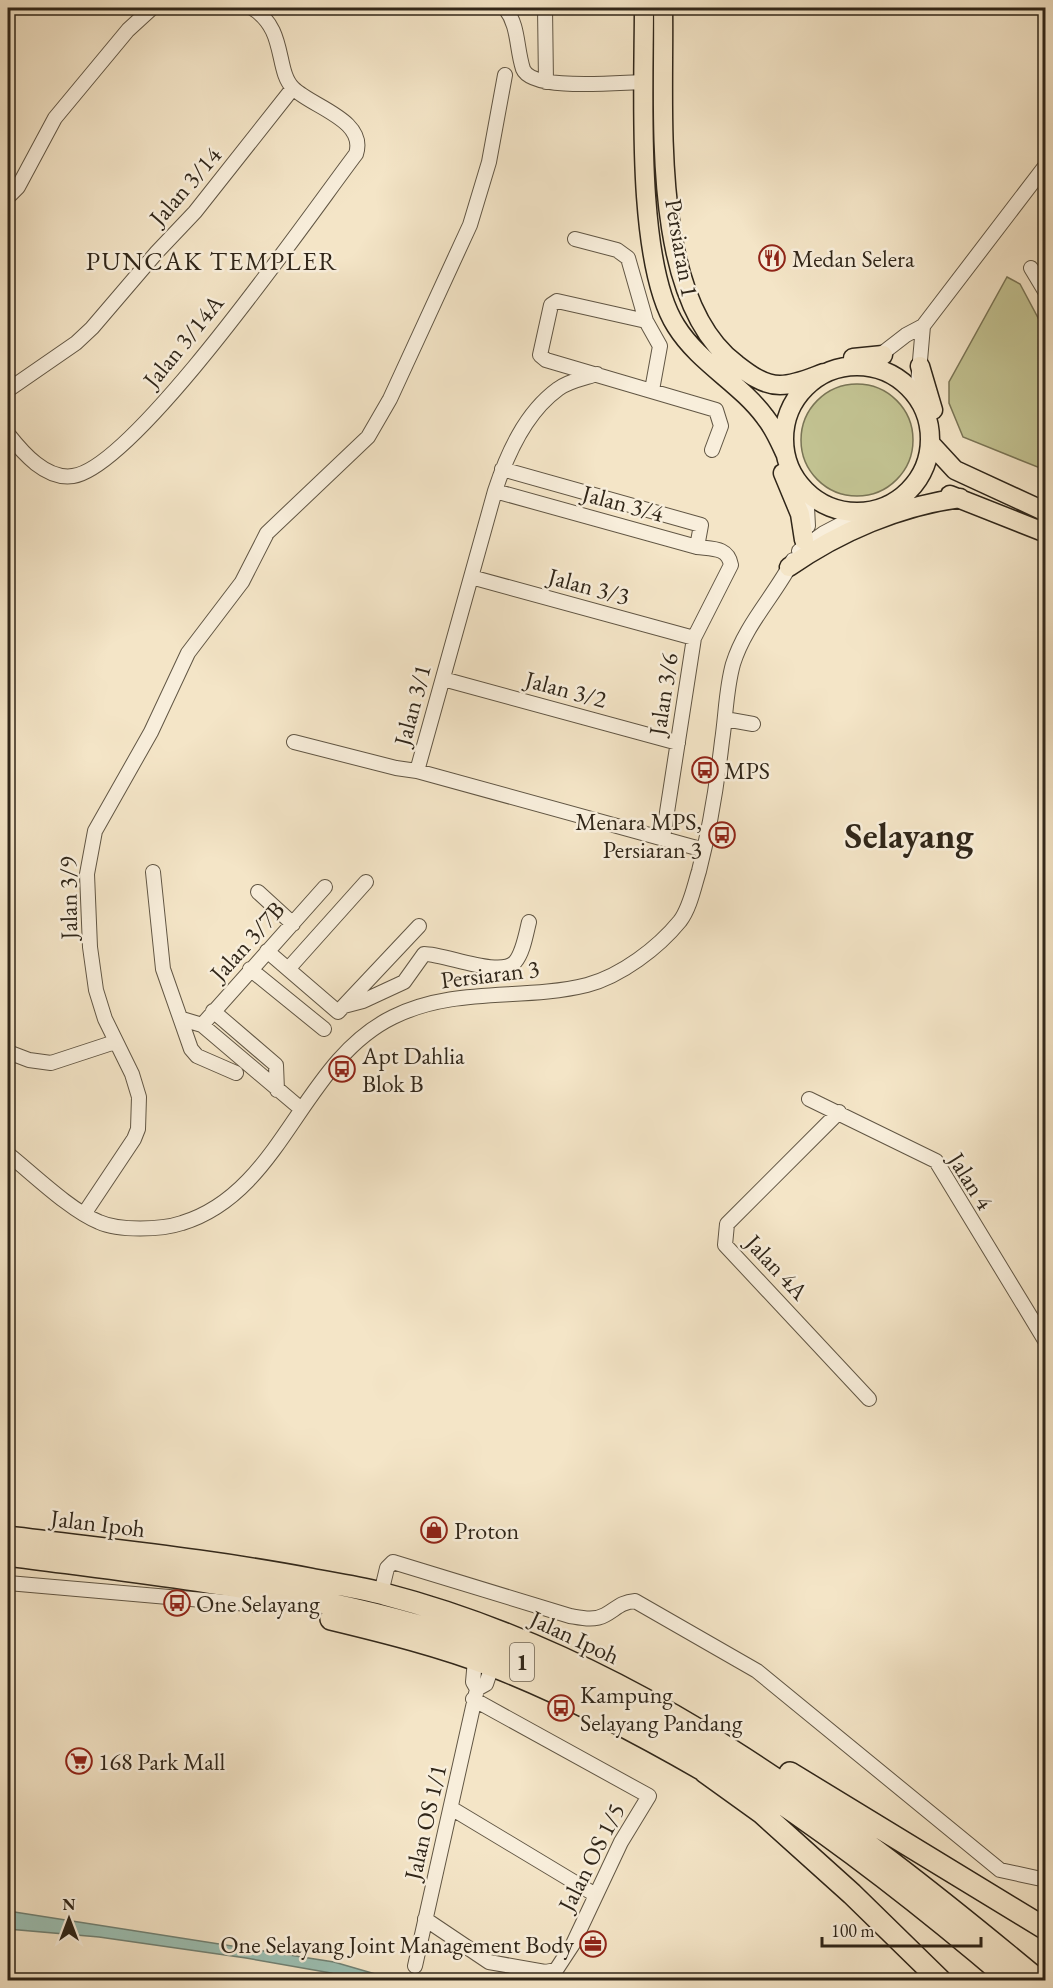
<svg xmlns="http://www.w3.org/2000/svg" width="1053" height="1988" font-family="'EB Garamond',serif">
<rect width="100%" height="100%" fill="#f4e5c7"/>
<filter id="stains"><feTurbulence type="fractalNoise" baseFrequency=".00333" numOctaves="4"/><feColorMatrix values="0 0 0 0 .2 0 0 0 0 .09 0 0 0 0 .02 0 0 0 .5 -.17"/></filter>
<radialGradient id="worn" r=".72"><stop offset=".6" stop-color="#630" stop-opacity="0"/><stop offset="1" stop-color="#630" stop-opacity=".3"/></radialGradient>
<path fill="#c2c291" stroke="#797455" stroke-width="1.5" d="M1007,277L1020,284L1045,331V470L963,437L949,403V382Z
M801 440a56 56 0 1 1 112 0a56 56 0 1 1-112 0Z"/>
<path fill="#9cbfb2" stroke="#718275" stroke-width="1.5" d="M8,1911L334,1962L396,1980H350L331,1973L246,1958L99,1937L8,1929Z"/>
<g fill="none" stroke-linecap="round" stroke-linejoin="round">
<g stroke="#615644" stroke-width="16">
<path id="minor" d="M505,8C519,26 516,47 523,69C532,92 622,82 644,82
M545,8L546,82
M8,197L18,187L55,118L128,30L152,8
M575,239L617,250L628,258L646,321L660,346L652,390
M1031,268L1046,293
M646,321L557,301L551,305L540,355L546,360L716,410L721,426L712,450
M875,359L906,335L923,326L1046,165
M8,390L76,343L92,328L157,252L195,212L293,88
M917,395L923,326
M8,434C23,453 46,480 73,476C136,467 311,213 356,154C367,120 312,107 293,88C275,70 287,29 252,8
M502,469L701,525L697,547
M799,484L807,507L808,526
M495,491L697,547C712,549 728,547 731,565L694,638L663,838
M799,551L824,533L866,511
M471,577L694,638
M443,679L678,743
M725,719L753,724
M294,742L396,768L417,771L704,850
M417,771L495,491C507,454 525,413 558,389C568,381 585,378 597,374
M153,872L163,969L191,1049L197,1056L236,1073
M258,892L293,924
M267,951L338,1012L419,926
M289,968L366,882
M250,969L324,1029
M344,1006L363,1001L404,982L424,954C446,954 500,978 515,962C523,953 526,934 529,922
M213,1011L276,1065L277,1090
M182,1019L202,1025L300,1108
M202,1025L325,887
M8,1052L29,1060L51,1063L115,1042
M809,1099L936,1161L1046,1342
M839,1112L727,1224L725,1245L869,1399
M8,1154C33,1174 71,1211 99,1222C119,1231 161,1230 182,1223C283,1192 301,1062 393,1017C456,986 522,1001 587,985C621,976 658,948 680,921C690,908 694,887 699,871C710,828 717,784 722,741C726,715 726,689 733,664C745,625 775,595 793,560
M84,1214L134,1139L138,1129L139,1097L132,1074L105,1019L96,990L90,947L87,874L95,831L151,732L188,653L242,582L267,533L368,437L390,399L470,225L489,162L505,75
M8,1583L272,1606
M381,1593L387,1568L393,1562L570,1616C582,1618 594,1621 605,1615C616,1609 621,1602 635,1601L757,1671L1000,1870L1046,1880
M475,1660L473,1682L477,1689
M451,1808L594,1894
M425,1919L489,1962L545,1972L556,1970L573,1944L621,1842L649,1796L473,1699
M415,1966L477,1689L486,1684L492,1666"/>
</g>
<g stroke="#302619" stroke-width="21">
<path id="major" d="M644,8C644,86 635,262 676,326C699,363 740,383 765,417C774,428 779,440 785,453
M663,8C665,107 648,298 736,364C749,374 763,385 780,385C795,385 810,378 824,373
M853,358L883,355
M784 439a73 73 0 1 1 146 0a73 73 0 1 1-146 0Z
M920,366L933,410
M931,444L955,470L1046,512
M783,473L800,514L804,540
M950,495L1046,533
M789,567C839,532 900,506 960,498"/>
</g>
<g stroke="#302619" stroke-width="24">
<path id="highway" d="M8,1537C108,1550 210,1560 310,1579C334,1584 360,1587 384,1594C634,1659 842,1817 1038,1980
M8,1555C151,1574 297,1589 436,1631C652,1697 841,1836 1010,1980
M331,1619C385,1632 441,1646 493,1666C570,1696 645,1736 717,1778
M705,1772L762,1813L852,1894L940,1980
M790,1773L1046,1929"/>
</g>
<use href="#minor" stroke="#f8eedb" stroke-width="14"/>
<use href="#major" stroke="#f4e5c7" stroke-width="18"/>
<use href="#highway" stroke="#f4e5c7" stroke-width="21"/>
</g>
<defs>
<g id="restaurant-ring" transform="scale(1.35)"><circle r="9.5" fill="#f8eedb" stroke="#8f2418" stroke-width="1.5"/><path d="M-5-6h1v4h1v-4h1v4h1v-4h1v5L-1.5 .5V6h-2V.5L-5-1ZM5-6V6H3V1.5H1.5Q1.5-4 5-6Z" fill="#8f2418"/></g>
<g id="bus-ring" transform="scale(1.35)"><circle r="9.5" fill="#f8eedb" stroke="#8f2418" stroke-width="1.5"/><path d="M-5-6H5V4H4V6H2V4H-2V6H-4V4H-5ZM-3.5-4V0h7V-4ZM-3.5 1.2v1.5H-2V1.2ZM2 1.2v1.5H3.5V1.2Z" fill="#8f2418"/></g>
<g id="shop-ring" transform="scale(1.35)"><circle r="9.5" fill="#f8eedb" stroke="#8f2418" stroke-width="1.5"/><path d="M-5-2.5h2.3a2.7 3.5 0 0 1 5.4 0H5L5.5 6h-11ZM-1.5-2.5h3a1.5 2.3 0 0 0-3 0Z" fill="#8f2418"/></g>
<g id="supermarket-ring" transform="scale(1.35)"><circle r="9.5" fill="#f8eedb" stroke="#8f2418" stroke-width="1.5"/><path d="M-6-5.5h2.5l.6 2H6L4.5 2H-2.5L-4.4-4H-6ZM-1.5 3.2a1.3 1.3 0 1 0 .1 0ZM3 3.2a1.3 1.3 0 1 0 .1 0Z" fill="#8f2418"/></g>
<g id="office-ring" transform="scale(1.35)"><circle r="9.5" fill="#f8eedb" stroke="#8f2418" stroke-width="1.5"/><path d="M-6-3h4V-5.5h4V-3h4V5H-6ZM-1-4.5V-3h2v-1.5ZM-6 0V1H6V0Z" fill="#8f2418"/></g>
</defs>
<g fill-rule="evenodd">
<use href="#restaurant-ring" x="772" y="258"/>
<use href="#bus-ring" x="705" y="770"/>
<use href="#bus-ring" x="722" y="835"/>
<use href="#bus-ring" x="342" y="1069"/>
<use href="#shop-ring" x="434" y="1530"/>
<use href="#bus-ring" x="177" y="1603"/>
<use href="#bus-ring" x="561" y="1708"/>
<use href="#supermarket-ring" x="79" y="1761"/>
<use href="#office-ring" x="593" y="1944"/>
</g>
<g text-anchor="middle" dominant-baseline="central" stroke-width="5" stroke-linejoin="round" paint-order="stroke">
<rect fill="#f8eedb" stroke="#6c6253" stroke-width="1.5" x="510" y="1643" width="24" height="38" rx="4.5"/>
<g font-size="22" font-weight="bold" fill="#302619">
<text x="522" y="1662">1</text>
</g>
<g font-size="24" fill="#302619" stroke="#f8eedb">
<text transform="translate(185 186) rotate(-49)">Jalan 3/14</text>
<text transform="translate(682 248) rotate(80)">Persiaran 1</text>
<text transform="translate(183 341) rotate(-51)">Jalan 3/14A</text>
<text transform="translate(623 503) rotate(15)">Jalan 3/4</text>
<text transform="translate(589 586) rotate(15)">Jalan 3/3</text>
<text transform="translate(566 689) rotate(15)">Jalan 3/2</text>
<text transform="translate(663 694) rotate(-81)">Jalan 3/6</text>
<text transform="translate(412 705) rotate(-75)">Jalan 3/1</text>
<text transform="translate(68 898) rotate(-91)">Jalan 3/9</text>
<text transform="translate(247 941) rotate(-48)">Jalan 3/7B</text>
<text transform="translate(490 974) rotate(-7)">Persiaran 3</text>
<text transform="translate(971 1181) rotate(58)">Jalan 4</text>
<text transform="translate(777 1267) rotate(47)">Jalan 4A</text>
<text transform="translate(98 1523) rotate(7)">Jalan Ipoh</text>
<text transform="translate(575 1637) rotate(25)">Jalan Ipoh</text>
<text transform="translate(425 1822) rotate(-77)">Jalan OS 1/1</text>
<text transform="translate(591 1857) rotate(-63)">Jalan OS 1/5</text>
</g>
<g font-size="24" fill="#302619" stroke="#f8eedb" text-anchor="start">
<text x="792" y="258">Medan Selera</text>
<text x="724" y="770">MPS</text>
<text x="702" y="821" text-anchor="end">Menara MPS,<tspan x="702" dy="28">Persiaran 3</tspan></text>
<text x="362" y="1055">Apt Dahlia<tspan x="362" dy="28">Blok B</tspan></text>
<text x="454" y="1530">Proton</text>
<text x="196" y="1603">One Selayang</text>
<text x="580" y="1694">Kampung<tspan x="580" dy="28">Selayang Pandang</tspan></text>
<text x="98" y="1761">168 Park Mall</text>
<text x="574" y="1944" text-anchor="end">One Selayang Joint Management Body</text>
</g>
<g font-size="26" letter-spacing="1.5" fill="#302619" stroke="#f8eedb">
<text x="212" y="261">PUNCAK TEMPLER</text>
</g>
<g font-size="36" font-weight="bold" fill="#302619" stroke="#f8eedb">
<text x="909" y="835">Selayang</text>
</g>
</g>
<rect width="1053" height="1988" fill="none" stroke="#f4e5c7" stroke-width="30"/>
<rect x="9" y="9" width="1035" height="1970" fill="none" stroke="#302619" stroke-width="3"/>
<rect x="15" y="15" width="1023" height="1958" fill="none" stroke="#302619" stroke-width="1.5"/>
<g transform="translate(69 1919)" stroke="#f8eedb" stroke-width="4.5" paint-order="stroke">
<path d="M0-4.5L10 22L0 15L-10 22Z" fill="#302619"/>
<text y="-9" font-size="16" font-weight="bold" text-anchor="middle" fill="#302619">N</text>
</g>
<path d="M822 1937v9h159v-9" fill="none" stroke="#302619" stroke-width="3"/>
<text x="831" y="1937" font-size="18" fill="#302619" stroke="#f8eedb" stroke-width="4.5" paint-order="stroke">100 m</text>
<rect width="100%" height="100%" filter="url(#stains)"/>
<rect width="100%" height="100%" fill="url(#worn)"/>
</svg>
